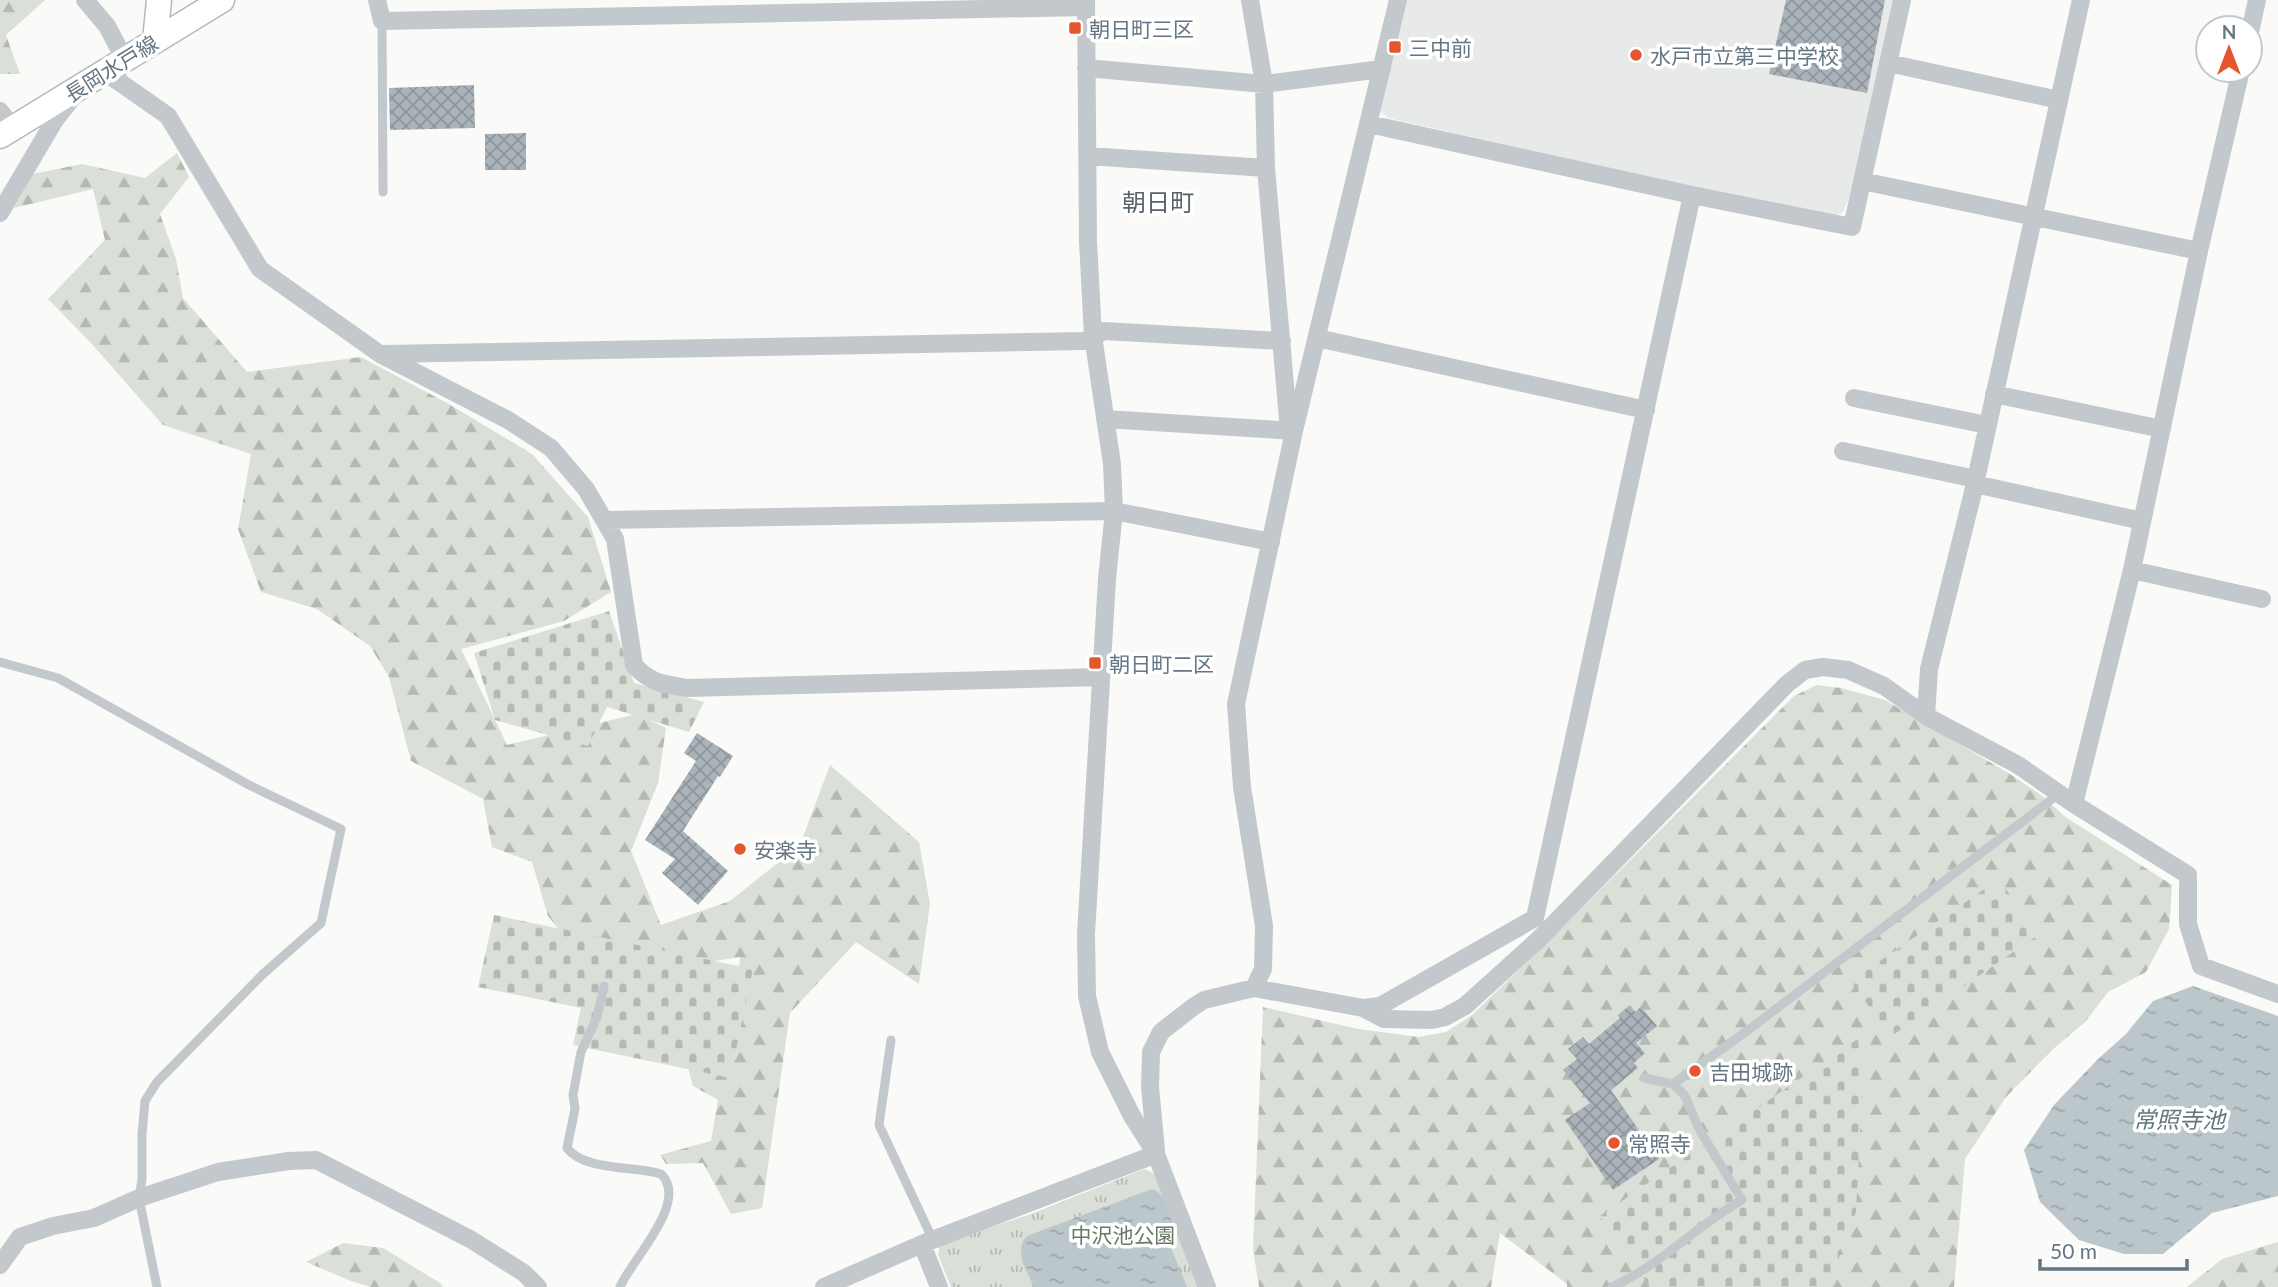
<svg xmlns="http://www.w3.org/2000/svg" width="2278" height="1287" font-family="Lato,'Noto Sans JP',sans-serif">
<defs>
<pattern id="grass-tufts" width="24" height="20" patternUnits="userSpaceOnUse" patternTransform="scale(1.75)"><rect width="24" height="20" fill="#dadfd7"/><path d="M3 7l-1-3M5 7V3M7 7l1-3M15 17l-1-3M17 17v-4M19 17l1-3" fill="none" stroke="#b4b9b4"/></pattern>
<pattern id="forest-firs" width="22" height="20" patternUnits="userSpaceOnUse" patternTransform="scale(1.75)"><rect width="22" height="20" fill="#dadfd7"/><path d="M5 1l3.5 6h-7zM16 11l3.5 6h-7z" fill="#b4b9b4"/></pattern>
<pattern id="cemetery-stones" width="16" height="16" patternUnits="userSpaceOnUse" patternTransform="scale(1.75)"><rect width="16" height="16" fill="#dadfd7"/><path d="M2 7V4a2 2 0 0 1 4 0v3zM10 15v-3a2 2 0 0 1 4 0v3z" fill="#b4b9b4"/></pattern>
<pattern id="water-ripples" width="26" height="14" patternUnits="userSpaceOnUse" patternTransform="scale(1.75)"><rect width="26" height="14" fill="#bbc7cb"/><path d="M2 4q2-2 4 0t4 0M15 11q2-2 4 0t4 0" fill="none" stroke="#9ca6aa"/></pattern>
<pattern id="building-cross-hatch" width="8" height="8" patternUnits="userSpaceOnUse" patternTransform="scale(1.75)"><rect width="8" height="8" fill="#aab3b9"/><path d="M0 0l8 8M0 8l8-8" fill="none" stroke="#8e969c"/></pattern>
</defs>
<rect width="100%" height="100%" fill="#fafaf8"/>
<path fill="#e8e9e9" d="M1403,0H1893L1849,198L1843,212L1830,218L1388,118L1379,110Z"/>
<path fill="url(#grass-tufts)" d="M1144,1169L1158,1175L1199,1287H951L938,1255L940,1244L1031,1214Z"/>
<path fill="url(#forest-firs)" d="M0,0H45L6,35L20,74H0Z
M177,153L189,177L160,214L176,259L183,298L247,372L361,357L447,403L532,454L588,517L611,592L564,621L461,649L507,745L637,714L666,728L658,783L631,851L661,925L730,901L800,845L830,765L919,842L930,904L919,984L856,942L790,1013L762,1208L731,1214L703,1163L666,1164L660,1155L711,1141L718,1100L693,1086L688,1067L730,1078L740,957L695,964L591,970L548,916L532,862L492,847L483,799L411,761L389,677L370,646L317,609L261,592L238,529L251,454L163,425L91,343L48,299L105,240L93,189L14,208L33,174L82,164L145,178Z
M1817,685L1841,688L1885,700L2010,774L2044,797L2064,816L2172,885L2169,929L2146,972L2108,992L2085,1022L2052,1050L2006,1097L1965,1159L1954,1287H1567V1284L1500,1233L1491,1287H1259L1253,1249L1263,1007L1358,1029L1419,1037L1446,1032L1472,1015L1543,947L1794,696Z
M2278,1242V1287H2187L2222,1259Z
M343,1243L383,1248L440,1283L443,1287H371L351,1281L306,1262Z"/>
<path fill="url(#cemetery-stones)" d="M609,611L634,683L704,702L689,732L607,707L588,746L495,720L474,653Z
M1999,879L2038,935L1890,1037L1851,981Z
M494,915L753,969L730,1078L573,1045L581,1008L478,987Z
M1865,1034L1856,1212L1828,1287H1650L1600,1216Z"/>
<path fill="url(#water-ripples)" d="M2193,986L2278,1016V1196L2212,1213L2163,1254H2124L2079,1240L2040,1202L2024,1150L2054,1105L2098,1059L2126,1034L2153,1001Z
M1152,1189C1168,1195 1170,1213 1173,1228L1169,1231V1243L1187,1287H1034C1027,1271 1013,1251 1027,1236Z"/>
<path fill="url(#building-cross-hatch)" d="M1786,0H1885L1867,93L1769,74Z
M474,85L475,128L390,130L389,88Z
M526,133V170H485V134Z
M697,733L733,756L720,777L718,776L683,831L728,871L698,905L662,873L675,859L645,840L696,761L684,753Z
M1630,1005L1635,1012L1641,1007L1657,1026L1636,1043L1645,1053L1634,1063L1638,1068L1611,1090L1659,1159L1613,1190L1565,1120L1590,1103L1563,1070L1577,1059L1568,1049L1583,1037L1589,1044L1620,1018L1618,1015Z"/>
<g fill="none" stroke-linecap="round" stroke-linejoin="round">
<g stroke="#b3babf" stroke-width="27">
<path id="secondary" d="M155,41L159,0
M0,136L222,0"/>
</g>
<path stroke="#c3c8cc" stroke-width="9" d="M382,21L383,192
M0,662L58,678L249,785L341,829L321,923L263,974L157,1082L145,1101L142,1134V1179L139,1198L157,1287
M604,986L597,1017L581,1052L578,1068L573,1095L575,1109L567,1148C584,1171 635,1166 661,1174C690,1202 631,1260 620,1287
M891,1040L879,1125L933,1240
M1673,1084L1751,1028L2060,793
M1612,1287C1662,1264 1696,1226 1742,1200L1699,1129L1685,1096L1673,1084L1644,1078"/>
<path stroke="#c3c8cc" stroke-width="18" d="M85,0L107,26L125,60
M377,0L382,21L1085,7
M1086,0L1088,241L1093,336L1112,464L1114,511L1107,579L1086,934L1087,996L1100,1052L1132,1116L1156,1154L1207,1287
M2250,32L2257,0
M1888,63L2059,100
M1086,68L1264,84L1382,69
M105,72L168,116L260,269L380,354L508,420L551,448L586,489L615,539L634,665C651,684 664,684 688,688L1101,677
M0,111L13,128
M1369,124L1692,195L1852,227L1902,0
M1088,156L1266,168
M1862,181L2199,251
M0,213L55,120L73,97
M1317,338L1646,410
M384,354L1085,341L1104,331L1282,341
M1994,394L2162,429
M1854,398L1987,425
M1105,419L1294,431L1288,419L1266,168L1264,84L1250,0
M1843,451L1976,479
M1975,484L2142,521
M605,520L1114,511L1271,542
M2132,570L2262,599
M1926,716L1929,669L1975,484L2081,0
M2074,804L2132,570L2199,251L2241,70
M1254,988L1263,969L1264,926L1242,787L1236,704L1294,431L1398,0
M1363,1008L1384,1019L1432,1020L1445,1017L1465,1006L1539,939L1787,684L1805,670L1823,667L1848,670L1884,686L1926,716L2018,765L2074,804L2188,875V924L2201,966L2278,994
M1156,1150L1150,1087L1151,1052L1161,1032L1193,1007L1204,1000L1254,988L1363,1008L1380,1006L1535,918L1692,195
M922,1244L939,1287
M0,1265L20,1237L53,1226L94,1218L139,1198L218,1172L289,1161L316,1160L470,1239L524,1273L538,1287
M824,1287L922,1244L1156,1154"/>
<use href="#secondary" stroke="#fff" stroke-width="24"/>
</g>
<g fill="#e4572e" stroke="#fff" stroke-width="2.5">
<rect x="1068" y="21" width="14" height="14" rx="3.5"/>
<rect x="1388" y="40" width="14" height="14" rx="3.5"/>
<circle cx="1636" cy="55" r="7"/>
<rect x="1088" y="656" width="14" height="14" rx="3.5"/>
<circle cx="740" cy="849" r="7"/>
<circle cx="1695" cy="1071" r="7"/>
<circle cx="1614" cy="1143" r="7"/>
</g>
<g text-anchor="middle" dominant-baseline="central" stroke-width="7" stroke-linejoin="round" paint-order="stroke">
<g font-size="21" fill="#657683" stroke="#fff" text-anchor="start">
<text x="1089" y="28">朝日町三区</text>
<text x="1409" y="47">三中前</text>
<text x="1650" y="55">水戸市立第三中学校</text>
<text x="1109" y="663">朝日町二区</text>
<text x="754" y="849">安楽寺</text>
<text x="1709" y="1071">吉田城跡</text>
<text x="1628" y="1143">常照寺</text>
</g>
<g font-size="21" fill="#657683" stroke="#fff">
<text transform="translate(111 68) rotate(-32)">長岡水戸線</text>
</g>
<g font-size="21" fill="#687a64" stroke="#fff">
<text x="1123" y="1234">中沢池公園</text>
</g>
<g font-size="23" font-style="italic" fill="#60757c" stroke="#fff">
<text x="2179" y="1119">常照寺池</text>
</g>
<g font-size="24" fill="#57646e" stroke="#fff">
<text x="1158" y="201">朝日町</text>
</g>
</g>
<g transform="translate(2229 49)"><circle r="33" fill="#ffffff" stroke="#c1c8cd" stroke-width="2"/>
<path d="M0-5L12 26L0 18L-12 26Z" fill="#e4572e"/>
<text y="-10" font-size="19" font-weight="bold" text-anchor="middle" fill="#657683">N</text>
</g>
<path d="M2040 1259v10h147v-10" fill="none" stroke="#657683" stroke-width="3.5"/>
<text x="2050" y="1259" font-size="21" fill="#657683" stroke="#ffffff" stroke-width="5" paint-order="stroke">50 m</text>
</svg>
